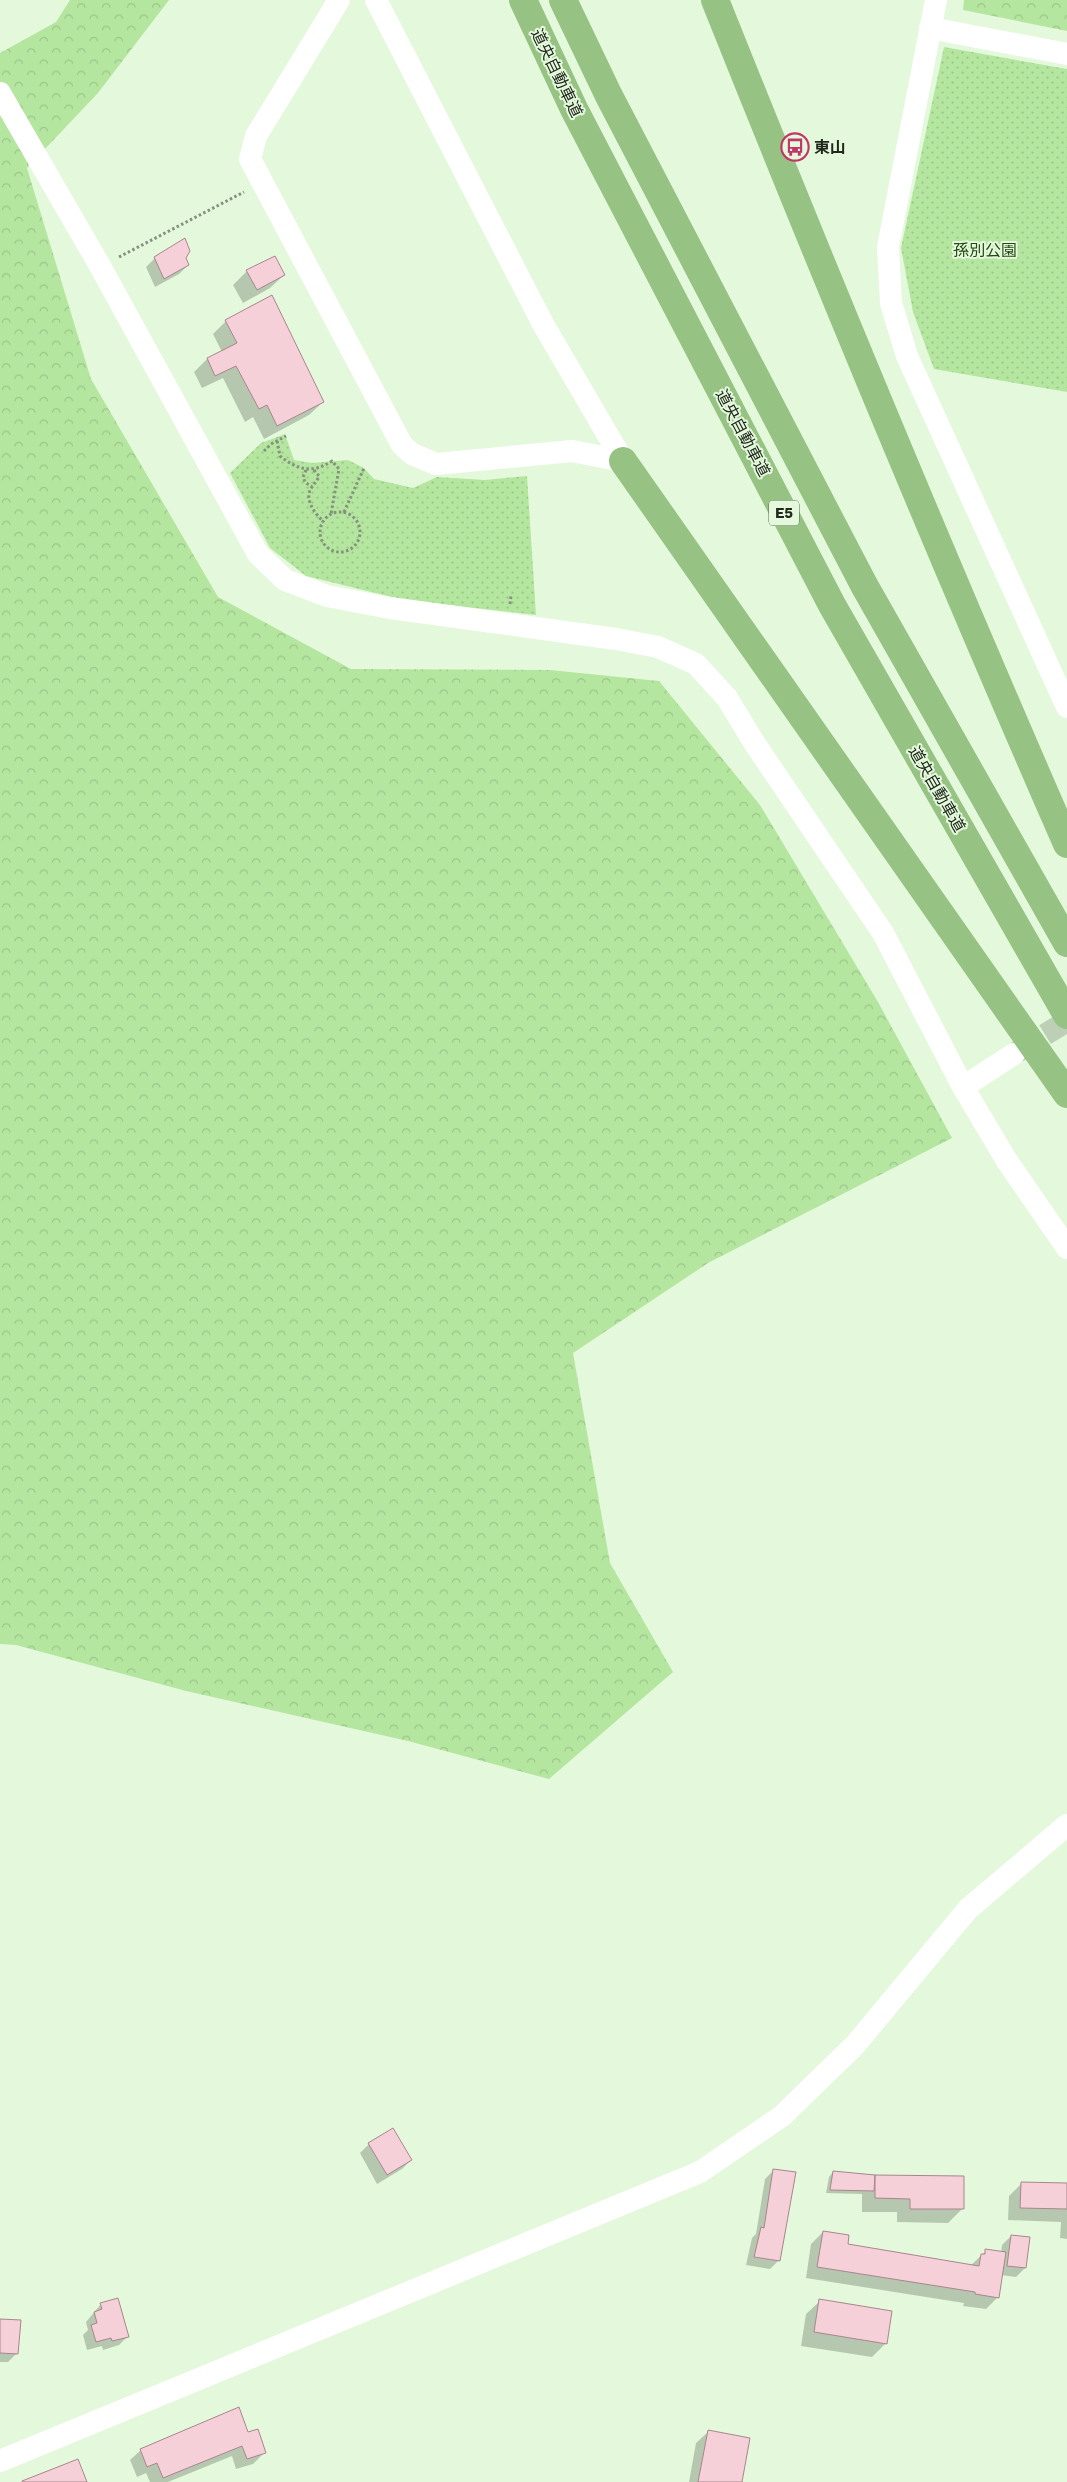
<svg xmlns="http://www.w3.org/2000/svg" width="1067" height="2482" font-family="'Work Sans','Noto Sans JP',sans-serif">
<defs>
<pattern id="grass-dots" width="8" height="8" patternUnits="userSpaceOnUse" patternTransform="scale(1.25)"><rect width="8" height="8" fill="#b5e6a0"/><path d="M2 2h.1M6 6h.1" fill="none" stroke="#9bc589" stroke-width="1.8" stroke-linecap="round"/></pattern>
<pattern id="forest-crowns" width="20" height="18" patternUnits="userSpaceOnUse" patternTransform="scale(1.25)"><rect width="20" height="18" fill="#b5e6a0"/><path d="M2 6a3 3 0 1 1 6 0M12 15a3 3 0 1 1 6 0" fill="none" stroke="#9bc589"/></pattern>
</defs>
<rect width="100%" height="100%" fill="#e4f9dc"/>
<path fill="url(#grass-dots)" d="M944,47L1067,69V392L934,369L913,312L901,248Z
M285,434L294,460L312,463L348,460L364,468L374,479L413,488L437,477L485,480L527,476L536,615L404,600L306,576L270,548L230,473L261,443Z"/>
<path fill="url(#forest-crowns)" d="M70,0H169L98,93L27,168L91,379L218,597L351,669L550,670L659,681L760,805L878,1002L952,1138L708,1263L573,1353L610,1563L673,1672L549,1779L408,1741L186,1691L16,1645L0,1644V53L56,22Z
M964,0H1067V31L963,10Z"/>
<path fill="#0003" d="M155,258H184L188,265L179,274L155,287L146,267Z
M247,271L284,275L270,288L243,303L233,285Z
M226,321L323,402L309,415L264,439L253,417L245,422L223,378L202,388L194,372L207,359L222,352L213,334Z
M393,2130L411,2160L402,2169L377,2184L360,2153L369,2144Z
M774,2170L779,2260L770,2269L746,2265L752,2238L756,2234L765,2179Z
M833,2172L874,2179L876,2177L962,2209L948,2223L897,2222V2212H862V2194L826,2193L829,2177Z
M1022,2183L1067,2185V2239L1060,2238L1061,2222L1008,2220L1009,2196Z
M823,2232L846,2245L970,2266L986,2251L1001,2253L1002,2245L1011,2236L1025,2268L1016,2277L1001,2275L998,2297L986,2309L963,2306L964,2303L806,2278L811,2244Z
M820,2301L886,2343L872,2357L801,2346L806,2314Z
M101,2304L128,2336L119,2345L103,2350L102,2346L87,2350L83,2335L88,2330L86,2322Z
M0,2320L17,2353L8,2362H0Z
M709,2431L741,2482H689L696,2443Z
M247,2434L264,2453L253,2464L236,2469L232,2456L168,2482H150L146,2473L137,2477L130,2460L141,2450Z"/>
<path fill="#f6d0d8" stroke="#a9858d" d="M185,238L190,251L186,258L189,265L164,279L154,257Z
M275,256L285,275L257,290L246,270Z
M272,295L324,402L277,426L267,405L259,409L236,366L215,376L207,358L237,343L225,320Z
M393,2128L412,2160L387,2175L368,2143Z
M773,2169L796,2172L780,2261L754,2257L761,2227L764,2228Z
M833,2171L875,2175L874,2191L830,2190Z
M875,2175L964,2176V2209H910V2199L875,2198Z
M1021,2182L1067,2183V2209L1020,2208Z
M823,2231L849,2235L848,2244L979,2266L981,2254H985V2249L1006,2252L999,2298L975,2294V2292L817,2267Z
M1011,2235L1030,2237L1026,2268L1007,2266Z
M118,2298L129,2337L112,2341L111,2338L96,2342L91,2325L97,2323L94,2312L102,2309L100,2303Z
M819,2299L892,2311L887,2344L814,2332Z
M0,2319L21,2320L18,2354L0,2353Z
M239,2407L248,2432L258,2429L266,2453L247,2459L242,2446L163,2478L157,2463L147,2467L140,2449Z
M708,2430L750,2438L742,2482H698Z
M78,2459L87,2482H22V2481Z"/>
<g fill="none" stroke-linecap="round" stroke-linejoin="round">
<path stroke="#bdcfb6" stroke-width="22" stroke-dasharray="22 11" stroke-linecap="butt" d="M1017,1052L1067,1021"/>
<path stroke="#83917d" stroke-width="3" stroke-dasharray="2.5 2.5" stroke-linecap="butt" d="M119,257L244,192
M277,441L280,456C298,470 312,474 332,461L339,469L331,514
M264,451L271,444L286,436
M306,470L303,477L305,482L312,487
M314,470L319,476C317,482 315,482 312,487C303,498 315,514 323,521
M320 532a20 20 0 1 1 40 0a20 20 0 1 1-40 0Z
M344,512L364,468
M510,604L511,596"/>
<path stroke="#fff" stroke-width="22" d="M339,0L256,136L250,159L402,445L412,454L436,464L572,451L623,461
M376,0L543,324L623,461
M936,0L888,247L891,303L907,356L1067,707
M930,28L1067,54
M0,93L100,266L258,554L285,580L327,596L390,608L616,639L658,647L696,664L727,698L755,744L883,933L963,1087L1007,1161L1067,1248
M963,1087L1014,1054
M0,2461L700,2172L782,2116L855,2045L968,1909L1067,1825"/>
<path stroke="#96c283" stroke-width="28" d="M523,0L574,109L832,605L1067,1015
M563,0L609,96L864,585L1067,943
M715,0C828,283 945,565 1067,844
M623,461L1067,1094"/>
</g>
<defs>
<g id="bus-ring" transform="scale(1.4375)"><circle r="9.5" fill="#e4f9dc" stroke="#c23568" stroke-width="1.5"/><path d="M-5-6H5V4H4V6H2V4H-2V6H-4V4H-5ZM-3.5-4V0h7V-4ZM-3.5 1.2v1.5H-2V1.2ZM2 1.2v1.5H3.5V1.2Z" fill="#c23568"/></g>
</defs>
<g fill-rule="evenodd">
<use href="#bus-ring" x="795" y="147"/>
</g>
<g text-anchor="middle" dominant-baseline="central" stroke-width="4" stroke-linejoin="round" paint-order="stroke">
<rect fill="#e4f9dc" stroke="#5c6756" stroke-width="1" x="769" y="500.5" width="30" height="25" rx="4"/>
<g font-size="15" font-weight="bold" fill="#21281d">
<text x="784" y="513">E5</text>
</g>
<g font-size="16" fill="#21281d" stroke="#e4f9dc">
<text transform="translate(557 73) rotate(64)">道央自動車道</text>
<text transform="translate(743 433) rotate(62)">道央自動車道</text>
<text transform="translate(937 789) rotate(60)">道央自動車道</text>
</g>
<g font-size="16" font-weight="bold" fill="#21281d" stroke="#e4f9dc" text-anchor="start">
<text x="814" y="147">東山</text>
</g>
<g font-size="16" fill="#254912" stroke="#e4f9dc">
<text x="985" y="250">孫別公園</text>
</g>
</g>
</svg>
